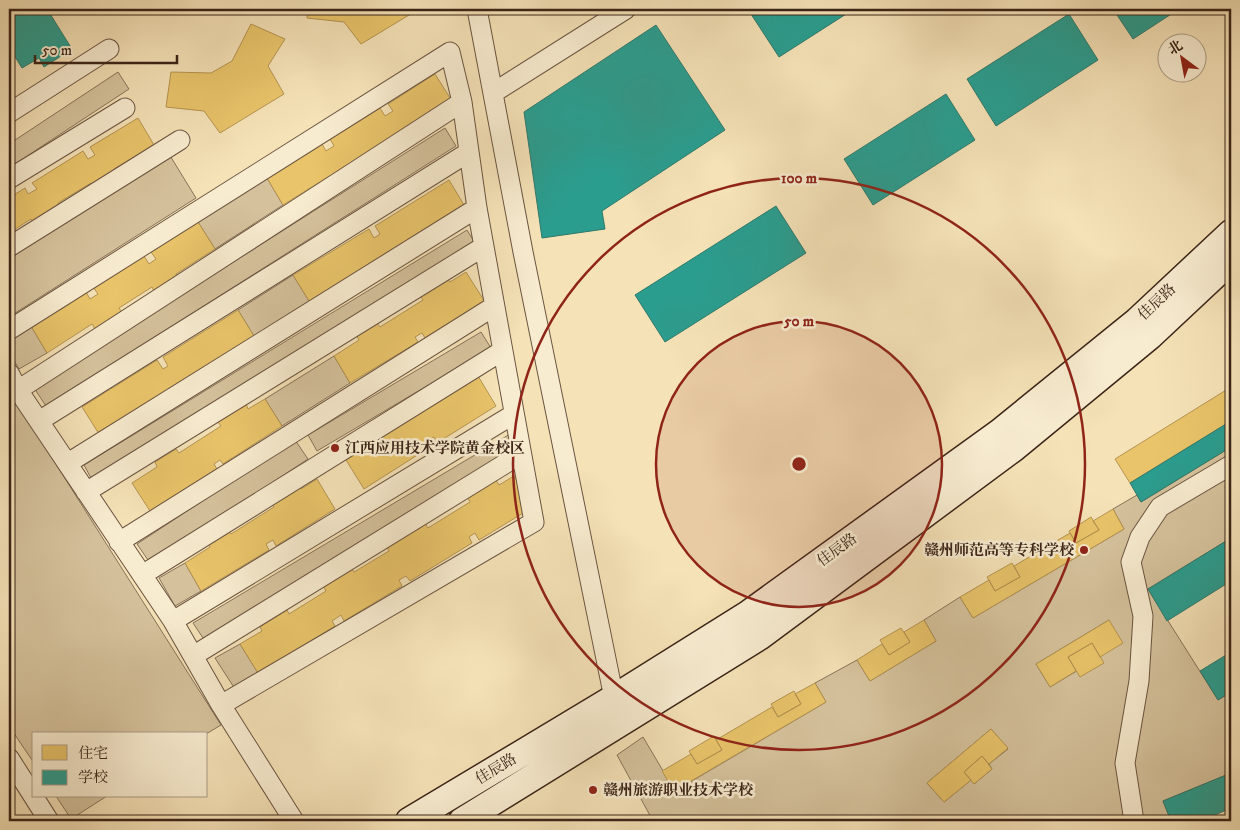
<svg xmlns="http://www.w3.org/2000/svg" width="1240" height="830" font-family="'IM FELL DW Pica','Noto Serif SC',serif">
<rect width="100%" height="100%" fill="#f5e2b7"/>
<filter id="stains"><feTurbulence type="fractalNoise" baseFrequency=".004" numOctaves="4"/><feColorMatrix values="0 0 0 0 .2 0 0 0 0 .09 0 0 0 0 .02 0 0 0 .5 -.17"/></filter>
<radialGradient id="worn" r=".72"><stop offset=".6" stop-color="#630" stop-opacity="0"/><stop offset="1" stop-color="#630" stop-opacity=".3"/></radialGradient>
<path fill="#d5c29c" stroke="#88735a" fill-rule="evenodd" d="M118,72L129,89L9,168V144Z
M445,128L456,146L46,406L34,388Z
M169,154L196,198L9,317V256Z
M267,178L283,205L215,249L198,222Z
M467,230L475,243L91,478L84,465Z
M293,275L309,301L254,336L238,310Z
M31,326L47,353L19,369L9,352V339Z
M481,332L491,348L317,451L308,435Z
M334,356L350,383L282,426L265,399Z
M9,390L221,725L206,734H34V763L9,726Z
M510,434L513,451L205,641L193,623Z
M295,440L308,459L150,563L137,544Z
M1231,447V538L1148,589L1218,700L1231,692V773L1163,801L1171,821H876L873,817L865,821H653L617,755L643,737L675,791L826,702L815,683L857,660L870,681L936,641L924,620L960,597L973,618L1124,529L1113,509L1137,495L1141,502ZM1109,620L1100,657L1050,687L1036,664ZM991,729L1008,749L989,764L992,769L974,784L971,780L944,802L927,783Z
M185,563L201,591L175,606L159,578Z
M240,644L258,673L235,689L215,658Z
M56,796H107L71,819Z"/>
<path fill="#e9c46a" stroke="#b59451" d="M308,9H419L361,44L344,22L307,18Z
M251,24L285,39L268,66L284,94L220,133L204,111L166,107L171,72L211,73L232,61Z
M435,74L452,101L355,160L358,164L331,181L328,177L283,205L267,178L322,144L326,151L334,146L330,139L380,108L385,116L393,111L388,104Z
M138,118L154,145L114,169L118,174L94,188L91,183L58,203L61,208L34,224L31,219L9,233V198L25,188L28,194L37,189L32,183L83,151L88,159L95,155L90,147Z
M449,180L464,205L309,301L293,275L369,229L374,238L380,234L375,226Z
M198,222L215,249L176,274L178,279L155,293L152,287L119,308L122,312L95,329L92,324L47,353L31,326L86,292L90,299L98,294L93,287L144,256L149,264L156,259L151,252Z
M466,272L485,302L425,338L422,333L415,337L418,342L350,383L334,356L359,340L356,335L377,323L380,327L423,300L420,295L447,278L450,282Z
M238,310L254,336L99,434L82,407L157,360L163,369L168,366L163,357Z
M478,376L496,406L437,443L434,437L427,441L430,447L364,489L346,460L371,444L368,439Z
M1231,387V421L1130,483L1115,459Z
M265,399L282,426L223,464L220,460L214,464L217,469L150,511L132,483L157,467L155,462L176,449L179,453L221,426L218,422L246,404L248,409Z
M514,476L533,507L479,540L475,533L469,537L472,543L410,581L406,576L399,580L402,586L344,621L341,615L332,621L335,626L258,673L240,644L262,631L260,627L287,610L289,614L326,591L323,586L351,568L354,572L389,551L386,546L425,523L428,528L470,502L467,496L495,479L499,485Z
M317,479L335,509L276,546L273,540L266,544L269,550L201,591L185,563L210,547L207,543L228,530L231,534L274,507L271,503L298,485L301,489Z
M1113,509L1124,529L973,618L960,597L989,580L995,591L1020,577L1014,566L1070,533L1076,543L1099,530L1093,521Z
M1091,517L1099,530L1076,543L1069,531Z
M1012,563L1020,577L995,591L987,577Z
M924,620L936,641L870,681L857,660L882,644L889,655L910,642L904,632Z
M1109,620L1123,643L1100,657L1092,643L1068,657L1076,671L1050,687L1036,664Z
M901,628L910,642L889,655L880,640Z
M1092,643L1104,663L1080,677L1068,657Z
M815,683L826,702L674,791L662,771L691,754L697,764L722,750L716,740L772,707L778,717L801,704L795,694Z
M794,691L801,704L778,717L771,704Z
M991,729L1008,748L989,764L982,756L964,772L971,780L944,802L927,783Z
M714,736L722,750L697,764L689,751Z
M982,756L992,769L974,784L964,772Z"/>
<path fill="#2a9d8f" stroke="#2f796b" d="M9,9H47L72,49L44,67L39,58L22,68L9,47Z
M752,9H854L779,57L749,11Z
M1113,9H1179L1133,39Z
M1069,14L1098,60L996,126L967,79Z
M656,25L725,130L602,211L605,229L542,238L524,112Z
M946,94L975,140L873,205L844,159Z
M776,206L806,253L665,342L635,295Z
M1231,421V447L1141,502L1130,483Z
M1231,538V581L1167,621L1148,589Z
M1231,652V692L1218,700L1200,671Z
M1231,773V808L1201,821H1171L1163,801Z"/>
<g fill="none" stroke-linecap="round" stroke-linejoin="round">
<g stroke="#6a5440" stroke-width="21">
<path id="street" d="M477,9L523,252L614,698
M493,93L626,9
M9,113L109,49
M9,179L125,108
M9,247L180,140
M9,330L450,52L462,102L477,208L534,522L221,705
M9,373L18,390L173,621L221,705L294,821
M18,390L462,102
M39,421L469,152
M68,463L477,208
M86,492L483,247
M119,542L493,307
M142,575L502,351
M173,621L514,414
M193,656L521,454
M9,758L49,821
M1134,821L1125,763L1139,681L1143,616L1131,562L1140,537L1160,507L1231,465"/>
</g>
<g stroke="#3b2418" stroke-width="29">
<path id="secondary" d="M409,821L614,698L748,614L1000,432L1137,321L1231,233
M462,821L759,637L1014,448L1150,336L1231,260"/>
</g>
<use href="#street" stroke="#f8ecd0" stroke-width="19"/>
<use href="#secondary" stroke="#f8ecd0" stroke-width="26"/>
</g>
<circle cx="799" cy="464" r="143" fill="#8f2418" fill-opacity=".12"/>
<g fill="none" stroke="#8f2418" stroke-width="2.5">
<circle cx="799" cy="464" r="143"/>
<circle cx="799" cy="464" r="286"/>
</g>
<g fill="#8f2418" stroke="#f8ecd0" stroke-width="2">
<circle cx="335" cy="448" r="5"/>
<circle cx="1084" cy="550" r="5"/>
<circle cx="593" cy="790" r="5"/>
</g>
<g text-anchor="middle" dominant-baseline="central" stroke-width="5" stroke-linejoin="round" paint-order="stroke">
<g font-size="15" fill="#3b2418" stroke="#f8ecd0">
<text transform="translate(1157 302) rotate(-43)">佳辰路</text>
<text transform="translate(837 550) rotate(-36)">佳辰路</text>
<text transform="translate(496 769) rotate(-31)">佳辰路</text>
</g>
<g font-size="15" font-weight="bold" fill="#3b2418" stroke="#f8ecd0" text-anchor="start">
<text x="345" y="448">江西应用技术学院黄金校区</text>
<text x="1074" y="550" text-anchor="end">赣州师范高等专科学校</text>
<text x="603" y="790">赣州旅游职业技术学校</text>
</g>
</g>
<circle cx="799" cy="464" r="8" fill="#8f2418" stroke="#f8ecd0" stroke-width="2.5"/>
<g font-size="15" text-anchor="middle" font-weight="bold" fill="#8f2418" stroke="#f8ecd0" stroke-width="5" stroke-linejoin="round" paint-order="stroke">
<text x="799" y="183">100 m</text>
<text x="799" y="326">50 m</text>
</g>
<rect width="1240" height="830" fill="none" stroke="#f5e2b7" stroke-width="30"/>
<rect x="10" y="10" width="1220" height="810" fill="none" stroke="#3b2418" stroke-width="2.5"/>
<rect x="15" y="15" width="1210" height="800" fill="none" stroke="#3b2418"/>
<rect x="32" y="732" width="175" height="65" fill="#f8ecd0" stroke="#ac9c86"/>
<rect x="42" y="745" width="25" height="15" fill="#e9c46a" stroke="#ac9c86"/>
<text x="78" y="758" font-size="15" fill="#3b2418">住宅</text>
<rect x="42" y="770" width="25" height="15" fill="#2a9d8f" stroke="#ac9c86"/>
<text x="78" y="782" font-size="15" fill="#3b2418">学校</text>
<g transform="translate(1182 58) rotate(328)"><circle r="24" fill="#f8ecd0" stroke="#ac9c86"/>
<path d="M0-4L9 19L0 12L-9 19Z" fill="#8f2418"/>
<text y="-8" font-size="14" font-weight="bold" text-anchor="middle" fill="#3b2418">北</text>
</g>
<path d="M35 55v8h142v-8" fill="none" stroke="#3b2418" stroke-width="2.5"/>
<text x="42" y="55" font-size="15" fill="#3b2418" stroke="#f8ecd0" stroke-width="4" paint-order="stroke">50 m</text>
<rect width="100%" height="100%" filter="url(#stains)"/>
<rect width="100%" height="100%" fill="url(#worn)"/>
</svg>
